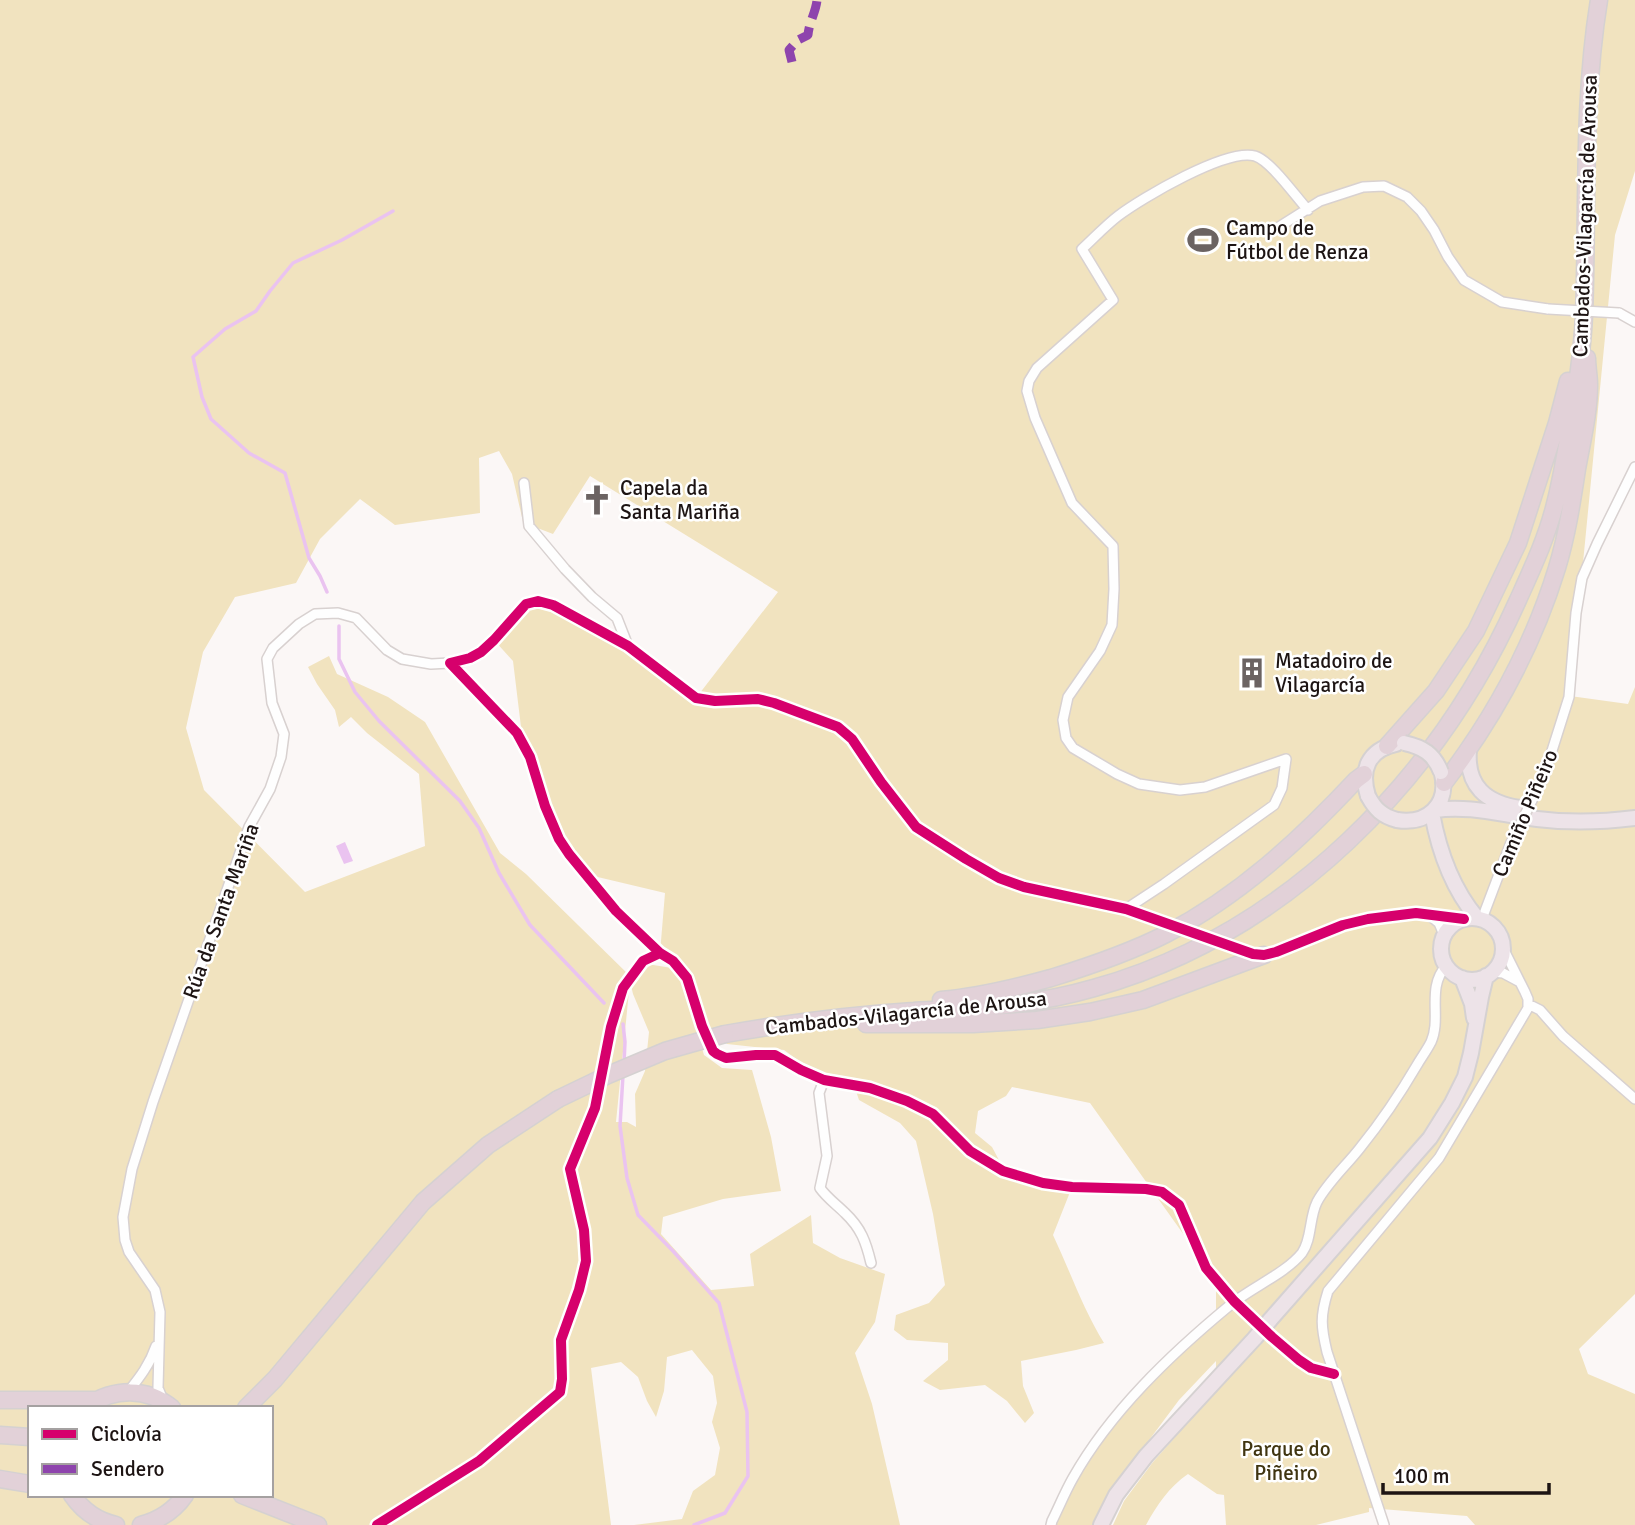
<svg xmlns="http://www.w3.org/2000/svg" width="1635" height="1525" font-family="Signika,sans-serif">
<rect width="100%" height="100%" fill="#fbf7f6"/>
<path fill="#f1e3bf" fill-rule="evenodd" d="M0,0H1635V171L1615,235L1570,696L1628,704L1635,687V1294L1579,1349L1588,1374L1635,1394V1525H1475L1467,1516L1369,1508V1512L1316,1525H1226L1224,1495L1217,1494L1188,1474C1169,1487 1157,1505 1146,1525H1113L1124,1501L1153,1462L1216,1391V1361L1179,1400L1123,1475L1095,1525H1051L1079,1469L1153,1376L1216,1319V1280L1090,1103L1012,1087L1006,1096L978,1111L975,1133L992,1147L1000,1162L1072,1187L1053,1235C1070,1271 1083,1309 1104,1343L1076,1350L1021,1361L1023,1386L1034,1413L1025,1423L1007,1401L985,1385L940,1390L923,1381L948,1360V1343L907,1340L894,1330L896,1315L929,1303L945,1285L933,1214L916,1141L900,1123L859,1100L854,1085L814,1072L784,1050L727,1044L719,1030L702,1026L687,978L660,953L665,893L585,874L559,839L545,806L521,727L513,661L494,640L526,604L538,601L628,646L696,698L778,592L590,476L553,534L540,529L524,526L512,474L499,451L479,458L480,513L395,525L360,499L320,539L296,583L235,597L203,652L186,728L204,790L305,892L425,846L419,774L367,733L351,717L339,727L335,710L317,684L308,667L329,656L337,674L388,697L425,722L500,853L526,874L630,976L647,964L672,968L682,981L704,1055L722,1068L752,1070L771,1137L781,1191L723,1199L663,1217L661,1234L711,1290L754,1286L750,1254L811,1215L813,1243L840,1258L885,1274L875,1322L855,1353L872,1404L900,1525H634L682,1519L693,1491L715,1475L720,1448L712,1422L717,1403L713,1376L692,1350L667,1357L664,1391L656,1417L647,1401L638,1377L621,1362L591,1368L611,1525H0ZM630,981L633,994L649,1032L645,1071L635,1094L636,1127L627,1122H616ZM30,1408H271V1495H30Z"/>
<path fill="#eac3f0" d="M345,842L353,861L344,864L336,846Z"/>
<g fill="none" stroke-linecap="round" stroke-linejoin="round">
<path stroke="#eac3f0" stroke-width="3.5" d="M327,592L320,576L309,558L285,473L249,453L211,419L202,397L193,357L225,329L256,311L270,291L293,263L342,240L393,211
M339,626V659L355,692L379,721L460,801L479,828L499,873L530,925L604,1003
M623,1024L625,1042L624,1063
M623,1075L620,1126L627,1178L638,1215L673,1251L719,1303L747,1412L748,1476L725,1513L694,1525"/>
<g stroke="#d8d1d0" stroke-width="12">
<path id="street" d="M1274,230L1320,201L1363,187L1384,186L1407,197L1421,211L1434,230L1448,257L1464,280L1502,302L1548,309
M1619,313L1635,322
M524,483L529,526L565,569L592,597L617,618L628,646
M1544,776L1569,697L1576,613L1582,578L1597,544L1635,467
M1126,909L1164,884L1274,805L1282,788L1286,759L1205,787L1180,790L1139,784L1117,774L1073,748L1066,738L1063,720L1068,697L1100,651L1112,625L1114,589L1113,546L1072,503L1035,418L1027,391L1029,381L1037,368L1113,300L1082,249C1094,238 1105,226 1118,216C1142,198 1226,148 1255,156C1271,161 1296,197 1308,210
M1429,915L1439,923L1444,935
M1482,919L1510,845
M1241,950L1264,955L1276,952L1343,925L1368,919L1416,913L1464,919
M660,953L616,911L569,854L559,839L545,806L530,757L517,733L450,663L470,658L481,652L494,640L526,604L538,601L553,605L628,646L696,698L715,701L758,699L774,703L838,727L852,739L881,782L916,827L966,859L999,878L1024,887L1126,909L1144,916
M1492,972L1503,973L1518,981
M1528,1004L1540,1010L1563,1036L1635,1099
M824,1080L819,1093L827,1156L820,1188C827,1198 836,1204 845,1213C861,1228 866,1242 871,1263
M128,1392C140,1377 150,1364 156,1346
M163,1400L158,1388L160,1312L155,1290L129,1252L125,1240L123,1217L132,1169L153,1102L249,827L270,789L281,757L284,734L272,703L267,659L273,648L299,624L315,614L338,613L356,618L387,650L402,659L431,664L450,663
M377,1525L479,1461L560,1392L562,1379L561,1340L579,1290L586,1261L584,1230L570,1169L595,1108L611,1027L623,988L643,961L660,953L673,961L687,978L702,1026L713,1051L717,1054L726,1058L756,1055H775L801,1070L824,1080L870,1088L907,1101L933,1114L970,1151L1003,1171L1043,1183L1072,1187L1146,1189L1162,1192L1179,1205L1206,1268L1234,1301L1272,1337L1299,1360L1311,1368L1334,1374
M1051,1525L1052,1521C1059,1507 1065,1492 1073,1478C1110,1412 1171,1354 1229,1306C1250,1288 1285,1274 1302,1253C1312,1239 1309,1218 1317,1202C1328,1182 1346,1166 1360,1148C1381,1122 1400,1094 1417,1065C1421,1058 1427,1050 1431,1042C1442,1018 1426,988 1446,966
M1384,1525L1327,1352C1321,1327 1320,1316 1328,1291L1439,1158L1528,1008V999L1525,992L1503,948"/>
</g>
<g stroke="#d5d1d1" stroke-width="18">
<path id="primary" d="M1469,750C1466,786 1486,803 1520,808
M1368,796C1360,770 1368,750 1396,744
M1435,810C1470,805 1502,815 1537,819C1569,823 1603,822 1635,818
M1432,813C1439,852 1452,888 1477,918
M1397,820C1427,825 1449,805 1442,774
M1441 949a31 31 0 1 1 62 0a31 31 0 1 1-62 0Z
M1462,978L1472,1004L1474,1018
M1270,1320L1430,1138L1452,1103L1465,1077L1471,1053L1481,997L1486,976
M1101,1525L1116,1495L1146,1456L1255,1338"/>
</g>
<g stroke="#d5d1d1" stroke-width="19">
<path id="highway" d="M1387,746L1436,691L1476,631L1518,543L1557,423L1568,381
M1444,783C1494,718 1533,646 1557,568C1567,535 1572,502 1577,469C1582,441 1589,413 1589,385C1589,376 1587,367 1587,358
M941,1000C978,997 1015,988 1051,978C1090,966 1129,953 1166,934C1239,896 1300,840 1356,780L1364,774
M866,1024H973L1037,1020L1090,1012L1143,1000L1264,955
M725,1034C788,1023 851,1015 914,1011C935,1009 956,1010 977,1008C1017,1005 1056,999 1094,988C1287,934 1438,779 1518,600C1532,569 1547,537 1555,504C1561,481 1565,457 1569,434C1576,395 1582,355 1584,316C1588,211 1582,104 1599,0
M0,1400H96
M87,1406C114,1388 147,1387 172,1408
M246,1408L275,1379L423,1202L488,1145L558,1099
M0,1435L30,1437
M0,1479L30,1484
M72,1495C83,1511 97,1521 116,1525
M242,1495L318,1525
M141,1525C160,1520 174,1511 185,1495"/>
</g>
<use href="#street" stroke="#fefefe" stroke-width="9"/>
<use href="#primary" stroke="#ede3e8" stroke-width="14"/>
<use href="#highway" stroke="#e2d1d8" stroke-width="16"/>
<g stroke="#d8d1d0" stroke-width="12" stroke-linecap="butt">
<path id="street-bridge" d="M1548,309L1619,313
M1510,845L1544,776
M1144,916L1241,950"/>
</g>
<g stroke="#d5d1d1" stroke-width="18" stroke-linecap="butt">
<path id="primary-bridge" d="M1404,743C1423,747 1434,754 1441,772
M1368,796C1375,809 1382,816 1397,820
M1255,1338L1270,1320"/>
</g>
<g stroke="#d5d1d1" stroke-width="19" stroke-linecap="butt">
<path id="highway-bridge" d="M558,1099L608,1075L665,1051L725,1034"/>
</g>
<use href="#street-bridge" stroke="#fefefe" stroke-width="9"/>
<use href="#primary-bridge" stroke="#ede3e8" stroke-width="14"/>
<use href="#highway-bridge" stroke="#e2d1d8" stroke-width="16"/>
<path stroke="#8e44ad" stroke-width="9" stroke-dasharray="18 9" stroke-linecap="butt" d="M792,62L789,50L798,40L808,35C809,22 816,12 817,0"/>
<g stroke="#fff" stroke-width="15">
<path id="cycleway" d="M660,953L616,911L569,854L559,839L545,806L530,757L517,733L450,663L470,658L481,652L494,640L526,604L538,601L553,605L628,646L696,698L715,701L758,699L774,703L838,727L852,739L881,782L916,827L966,859L999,878L1024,887L1126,909L1253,954L1264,955L1276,952L1343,925L1368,919L1416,913L1464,919
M377,1525L479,1461L560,1392L562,1379L561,1340L579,1290L586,1261L584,1230L570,1169L595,1108L611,1027L623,988L643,961L660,953L673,961L687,978L702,1026L713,1051L717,1054L726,1058L756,1055H775L801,1070L824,1080L870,1088L907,1101L933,1114L970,1151L1003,1171L1043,1183L1072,1187L1146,1189L1162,1192L1179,1205L1206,1268L1234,1301L1272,1337L1299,1360L1311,1368L1334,1374"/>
</g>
<use href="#cycleway" stroke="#d6006c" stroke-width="10"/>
</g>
<defs>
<g id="stadium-bare" transform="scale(2.415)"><path d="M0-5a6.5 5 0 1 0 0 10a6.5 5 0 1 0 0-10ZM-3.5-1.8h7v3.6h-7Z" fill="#6b6362" stroke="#fff" stroke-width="2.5" paint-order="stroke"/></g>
<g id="church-bare" transform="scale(2.415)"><path d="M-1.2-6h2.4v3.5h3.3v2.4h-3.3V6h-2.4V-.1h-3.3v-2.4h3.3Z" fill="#6b6362" stroke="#fff" stroke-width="2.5" paint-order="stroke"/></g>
<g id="building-bare" transform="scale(2.415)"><path d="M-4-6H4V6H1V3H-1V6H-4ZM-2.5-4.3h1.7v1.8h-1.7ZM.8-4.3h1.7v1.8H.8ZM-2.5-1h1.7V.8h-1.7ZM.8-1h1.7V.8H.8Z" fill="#6b6362" stroke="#fff" stroke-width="2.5" paint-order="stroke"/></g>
</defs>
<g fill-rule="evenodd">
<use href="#stadium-bare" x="1203" y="240"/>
<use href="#church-bare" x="597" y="500"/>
<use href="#building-bare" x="1252" y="673"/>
</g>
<g text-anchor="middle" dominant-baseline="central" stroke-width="5" stroke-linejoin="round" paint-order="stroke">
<g font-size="21" fill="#1d1413" stroke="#fff">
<text transform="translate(1585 216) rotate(-88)">Cambados-Vilagarcía de Arousa</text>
<text transform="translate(1525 813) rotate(-67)">Camiño Piñeiro</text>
<text transform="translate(221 911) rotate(-70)">Rúa da Santa Mariña</text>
<text transform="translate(906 1013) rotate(-6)">Cambados-Vilagarcía de Arousa</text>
</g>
<g font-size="21" fill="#1d1413" stroke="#fff" text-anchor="start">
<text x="1226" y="228">Campo de<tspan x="1226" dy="24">Fútbol de Renza</tspan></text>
<text x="620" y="488">Capela da<tspan x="620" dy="24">Santa Mariña</tspan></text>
<text x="1275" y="661">Matadoiro de<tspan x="1275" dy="24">Vilagarcía</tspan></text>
</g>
<g font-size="21" fill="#403511" stroke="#fff">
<text x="1286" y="1449">Parque do<tspan x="1286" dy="24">Piñeiro</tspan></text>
</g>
</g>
<rect x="28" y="1406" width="245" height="91" fill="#ffffff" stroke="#a5a1a1" stroke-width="2"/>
<rect x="42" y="1429" width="35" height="10" fill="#d6006c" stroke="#a5a1a1" stroke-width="2"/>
<text x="91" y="1441" font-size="21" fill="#1d1413">Ciclovía</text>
<rect x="42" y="1464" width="35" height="10" fill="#8e44ad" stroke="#a5a1a1" stroke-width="2"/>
<text x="91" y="1476" font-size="21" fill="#1d1413">Sendero</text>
<path d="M1383 1483v10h166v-10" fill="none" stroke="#1d1413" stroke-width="3.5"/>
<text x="1394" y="1483" font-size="21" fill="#1d1413" stroke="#ffffff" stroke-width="5" paint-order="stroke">100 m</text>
</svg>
